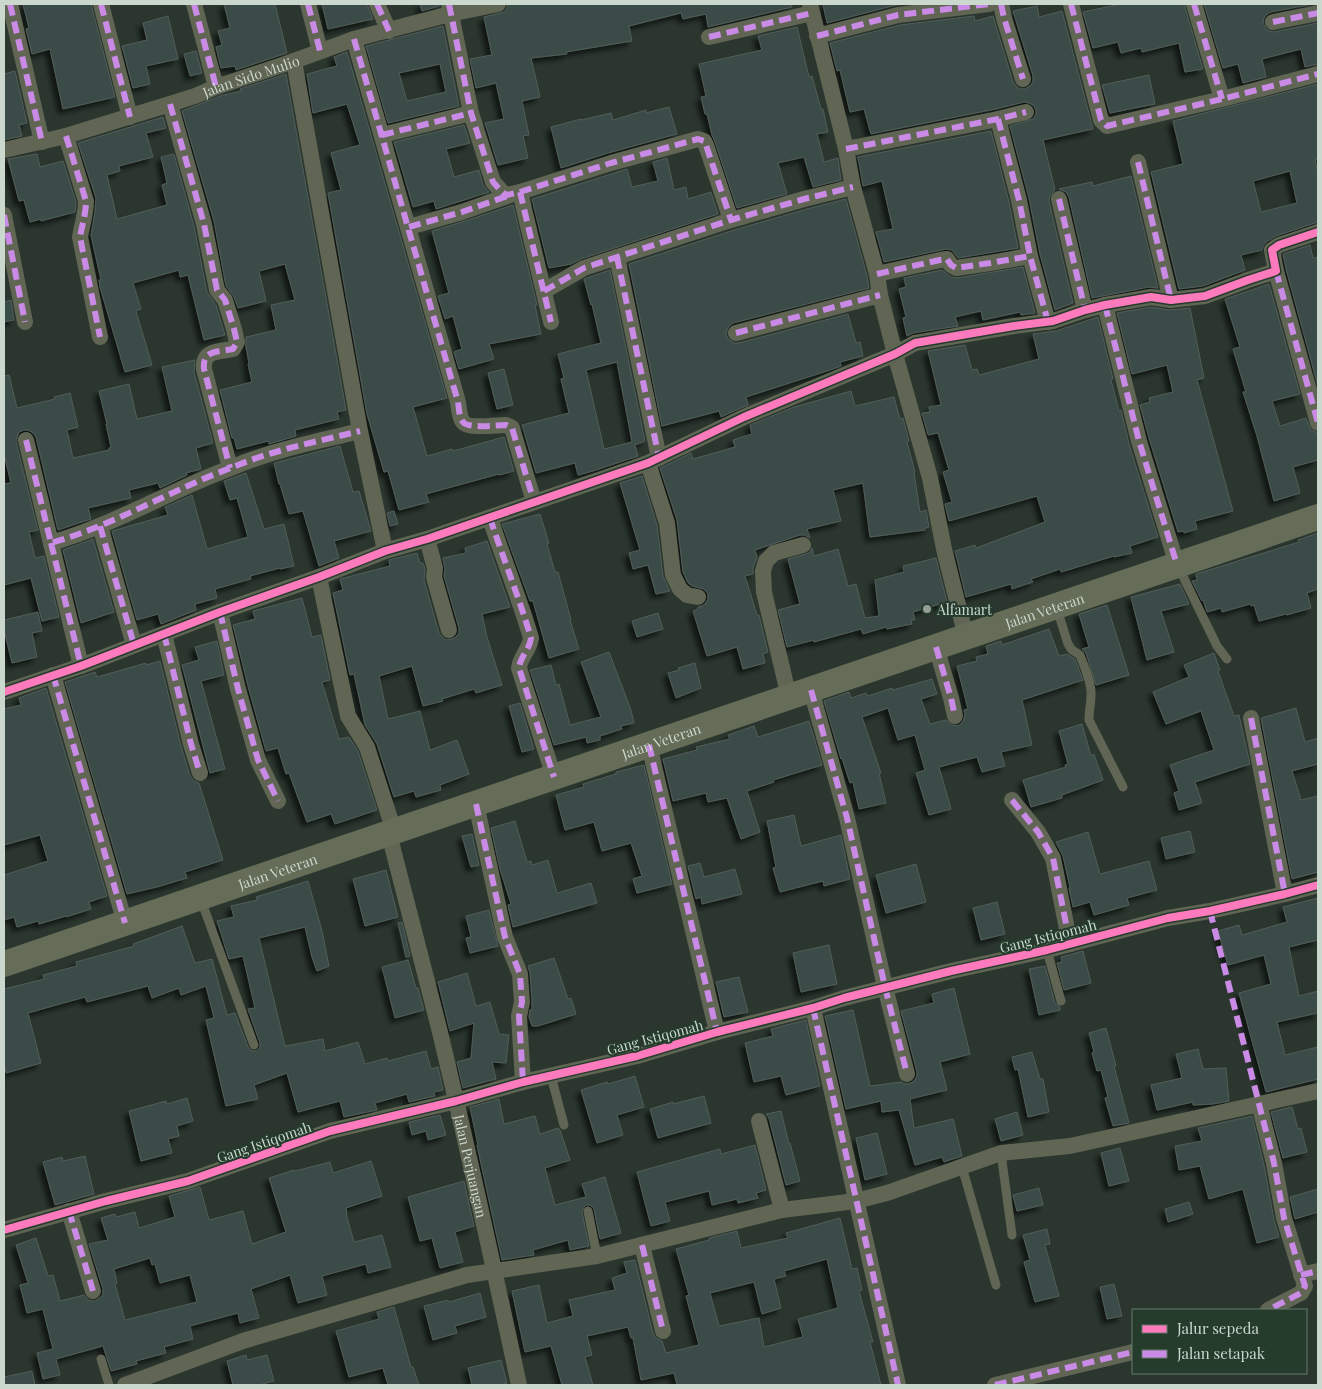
<svg xmlns="http://www.w3.org/2000/svg" width="1322" height="1389" font-family="'Playfair Display',serif">
<defs>
<filter id="shadow"><feDropShadow dx="-4.5" dy="4.5" stdDeviation="2.5" flood-color="#0009"/></filter>
</defs>
<rect width="100%" height="100%" fill="#2a362e"/>
<path fill="#3b4c47" stroke="#525d59" fill-rule="evenodd" filter="url(#shadow)" d="M23,4H91L115,97L63,109L50,49L32,54L26,29L29,28Z
M224,4H275L287,53L236,70L235,66L221,68L216,47L222,45L218,31L230,28Z
M322,4H367L373,19L328,29Z
M420,4H439V6L422,11Z
M508,4H791L792,7L708,27L706,14L683,19L681,13L629,26L632,41L566,52L567,54L531,58L540,97L522,101L529,135L523,136L528,158L498,165L485,123L504,119L496,83L476,88L470,59L492,55L484,17L504,12L507,8Z
M823,4H908L896,5L827,23Z
M1121,4H1184L1203,69L1185,72L1179,43L1142,52L1141,48L1121,53L1118,42L1093,48L1083,12Z
M1204,4H1313L1271,12L1267,14L1264,18L1263,23L1266,29L1269,31L1274,32L1318,23V64L1305,67L1301,49L1262,59L1266,77L1243,83L1238,64L1223,68Z
M1037,6L1039,17L1062,11L1093,129L1043,140L1055,190L1050,196L1049,201L1073,303L1055,310L1040,254L1029,198L1010,126L1033,119L1036,114V110L1033,105L1029,103L1024,102L996,109L871,134L864,109L850,112L840,70L837,71L830,43L900,25L974,16L975,21L993,16L1013,82L1017,87L1020,89H1025L1031,85L1033,81V76L1013,11Z
M168,16L178,59L146,66L150,84L133,88L122,46L147,40L143,23Z
M443,26L459,106L388,123L366,46ZM440,64L446,92L407,101L399,73Z
M797,27L809,77L812,76L821,109H823L828,132L817,134L824,162L838,158L841,180L813,187L804,157L778,163L787,194L737,208L715,142L712,135L707,114H705L701,97L706,96L699,64L762,50L758,36Z
M196,51L202,73L190,76L184,54Z
M347,52L447,398L413,407L427,456L452,449L453,451L504,437L514,471L499,475V474L426,494L429,502L399,510L388,471L384,472L367,414L328,193L341,190L331,153L360,145L347,104L313,113L307,74L337,66L334,57Z
M15,71L27,123L19,125L22,136L4,140V74Z
M286,74L346,410L337,412L339,419L295,430L296,436L269,444L268,441L237,449L234,438H232L220,390L252,382L248,364L249,363L246,347V337L276,330L271,305L295,300L285,264L259,271L266,301L238,308L234,297L226,286L214,221L182,111L220,96L241,91L240,89Z
M1149,75L1155,104L1110,113L1102,85Z
M1318,84V159L1315,160L1318,174V222L1276,236L1266,242L1263,246L1262,250L1241,255L1245,270L1203,286L1179,289L1151,172L1183,164L1173,121ZM1290,171L1297,203L1261,212L1253,181Z
M669,107L677,134L608,153L561,168L551,127L581,119V120L611,113L613,120L646,110V113Z
M163,117L166,128L146,133L153,157L119,166L120,171L107,175L117,219L167,205L162,185L167,183L161,157L174,154L194,226L207,292L216,305L225,335L204,340L188,275L180,277L179,270L133,283L141,309L136,311L152,365L125,372L100,287L99,280H101L91,235L95,212L96,198L78,143Z
M464,125L470,143L446,149L454,177L479,170L483,185L489,192L436,209L434,201L413,207L394,142Z
M991,131L1009,202L1018,248L958,258L952,250L946,249L884,262L876,232L893,229L882,181L863,186L858,157Z
M37,154L40,167L63,161L76,202L75,212L41,221V219L30,222L24,200L19,201L8,159Z
M667,158L674,190L686,187L688,199L711,192L718,214L581,259L571,264L549,268L532,199L627,169L632,187L658,181L653,162Z
M1131,176L1158,288L1149,287L1092,298L1069,197L1066,192L1059,189L1092,182L1093,186Z
M846,199L867,276L869,288L733,323L729,326L727,330L726,335L729,340L734,343H739L848,314L856,343L860,342L863,356L840,362L841,366L827,371L746,397L748,405L723,416L721,417L719,411L662,426L629,264L734,230L807,209Z
M513,205L537,305H535L541,334L489,344L494,359L459,369L454,352L462,349L453,316L445,319L438,296L449,293L432,231L465,221Z
M1310,245L1313,258L1318,257V386L1286,269L1283,254Z
M1023,267L1035,313L1021,315L1020,312L983,320L981,311L955,317L958,326L913,333L907,336L903,318L906,317L899,289L906,287L904,278L942,270L951,277L957,278Z
M610,270L645,441L635,445L638,456L593,471L578,475L575,463L536,473L522,425L569,413L561,379L564,378L558,354L601,343L592,304L591,305L584,279ZM617,362L632,442L604,449L586,370Z
M1269,284L1300,394L1272,401L1280,426L1306,418L1311,430L1318,433V460L1293,467L1300,493L1274,501L1257,436L1243,392H1246L1233,349L1240,347L1225,299Z
M11,300L14,320L4,322V302Z
M1151,307L1170,310L1190,308L1204,378L1197,380L1233,511L1195,521L1197,529L1184,533L1183,531L1178,532L1149,438L1140,405L1150,402L1149,398L1173,392L1167,365L1132,374L1117,313Z
M1098,317L1113,379L1111,380L1119,411L1121,410L1129,444L1158,537L1130,546L1132,553L1114,557V556L1061,572L1060,569L1031,579L1033,582L1012,589L1011,584L966,597L955,551L975,545L976,548L1045,522L1037,496L949,521L945,504L952,502L943,472L949,470L938,433L928,435L922,413L930,412L929,407L941,405L928,351L965,345L972,370L977,369L979,375L1039,359L1033,334L1056,331Z
M195,360L194,372L213,443L196,448L201,469L186,473L187,475L160,488L158,483L129,490L131,498L88,508L91,519L58,530L36,437L33,433L28,430H24L19,432L17,437L16,442L38,530L29,532L35,558L44,556L59,617L42,621L31,578L4,585V484L11,483L4,454V376L9,375L17,408L55,399L54,397L70,393L78,427L67,430L73,458L109,450V448L111,447L106,424H107L99,391L129,384L137,419L172,411L162,367Z
M504,369L513,405L497,409L488,373Z
M851,391L855,406L894,397L900,419L903,418L909,441L907,442L915,472H914L920,512L926,510L929,527L925,528V530L870,537L863,483L833,490L841,521L807,529L810,538L805,535H800L755,550L757,558L753,568V574L745,576L757,615H759L768,652L763,654L765,663L743,669L737,647L707,656L693,611L698,609V607L702,606L705,604L708,599V594L704,589L692,586L688,583L683,572L677,520L660,468L691,453L693,459L735,447L733,440L752,434L750,425L794,407Z
M340,446L353,492L359,491L371,531L334,541L339,558L319,566L303,511L289,514L280,484H279L274,463Z
M246,473L264,529L284,524L294,566L280,569V568L250,576L251,579L215,589L217,598L195,604L196,610L161,624L158,614L137,620L112,531L168,515L165,507L192,495L207,549L248,537L237,498L230,500L224,481Z
M642,476L657,525L663,576L670,591L656,594L648,565L633,569L629,553L640,550L620,483Z
M394,511L398,524L390,526L387,513Z
M540,514L549,543L547,544L555,572H558L571,620H570L579,649L549,658L533,601H530L502,524Z
M1318,533V589L1307,593L1311,608L1287,615L1286,614L1259,621L1254,605L1251,606L1250,604L1222,612L1221,608L1207,612L1203,600L1202,601L1192,581L1197,580L1196,574L1299,542L1298,540Z
M93,539L114,612L81,623L63,550Z
M487,541L510,607L482,614L487,637L502,685L476,693L474,689L442,699L443,701L423,706L412,666L379,676L388,719L420,711L430,750L457,740L469,774L440,785L441,790L416,797L414,791L394,797L377,744L365,725L354,674L350,675L333,593L343,590L340,579L390,566L389,560L417,553L420,563H423L425,569L424,580L439,633L442,637L446,640L452,639L456,637L459,633V628L444,576L445,569L443,558L466,553L465,548Z
M812,548L814,556L838,549L848,586L856,584L865,618L879,616L875,580L904,572L903,566L936,558L947,602L913,612L915,620H911L912,624L887,629L886,627L863,634L861,629L814,642V640L787,647L778,610L800,604L788,559L806,554L810,552Z
M1180,584L1189,604L1161,611L1174,652L1147,660L1131,597Z
M302,598L312,637L321,635L330,680L322,682L339,739L349,737L358,751L377,810L335,824L331,814L307,822L289,773L286,774L278,748L266,751L248,686L233,625L255,619L253,611Z
M1107,605L1129,675L1096,685L1086,653L1082,649L1089,647L1079,614Z
M38,612L42,631L32,633L37,657L12,663L4,629V620Z
M658,613L663,629L637,637L632,621Z
M1049,629L1059,656L1067,654L1075,659L1083,680L1022,700L1032,745L1001,752L1005,766L982,772L977,757L939,767L951,809L929,815L916,773L925,770L915,735L898,740L888,708L862,717L881,773H879L886,803L859,809L853,782L850,783L842,758L841,759L824,701L849,692L851,698L866,693L868,696L892,688L893,690L932,679L937,694L921,699L930,724L946,720L952,725L958,726L962,723L964,719L965,714L964,710L968,709L957,666L977,661L976,657L988,654L986,646L1001,641L1002,645Z
M217,641L224,675L201,681L225,769L210,773L182,665L199,660L195,647Z
M609,652L631,710L634,723L621,726L622,729L600,736V740L587,743L586,737L554,745L530,670L551,665L556,685L559,684L570,725L601,717L581,662Z
M1214,653L1220,670L1218,671L1234,716L1239,715L1250,764L1195,782L1202,803L1179,810L1174,793L1179,791L1170,765L1214,750L1201,711L1166,724L1153,692L1189,677L1184,665Z
M160,661L181,746L190,776L194,781L199,783L223,860L185,872L187,878L157,887L127,894L65,682L95,672L97,677L146,663V665Z
M695,663L701,688L676,698L668,673L679,670L678,668Z
M46,688L107,896L89,902L91,909L66,917V916L39,924L38,921L17,927L14,917L4,920V875L48,861L40,835L4,845V709L21,705L19,698Z
M520,703L534,749L522,752L509,706Z
M1296,708L1305,742L1318,738V764L1292,771L1301,800L1318,796V872L1292,879L1261,718Z
M809,721L822,765L773,780L774,782L747,791L760,832L741,839L727,798L708,802L706,793L673,801L663,759L697,750L696,747L730,739L728,735L754,726L758,737Z
M1082,724L1091,756L1094,754L1103,780L1062,795V798L1031,807L1023,780L1066,767L1065,765L1068,764L1059,731Z
M644,765L672,884L637,893L633,879L642,876L631,843L602,851L594,822L565,830L556,795L584,787L583,784L616,774V772Z
M794,815L801,846L841,835L850,879L824,886L823,881L780,892L773,868L776,867L767,821Z
M515,821L527,862L531,861L532,865L548,860L557,893L591,883L597,903L513,927L508,905L511,904L500,869L491,828Z
M1190,831L1195,852L1166,859L1161,838Z
M1088,832L1100,874L1149,861L1157,890L1127,898L1129,905L1094,915L1090,902L1073,907L1069,888L1070,887L1063,856L1056,842Z
M472,834L479,865L471,867L462,836Z
M700,863L704,877L735,869L742,894L702,904L701,897L696,899L688,866Z
M916,864L926,902L886,913L876,875Z
M386,870L398,917L365,926L353,879Z
M308,881L322,931L329,966L317,971L312,957L305,927L259,938L285,1046L323,1039L325,1051L358,1042L365,1064L387,1058L388,1061L426,1051L431,1069L438,1067L443,1090L434,1092L435,1096L409,1102L407,1094L375,1103L377,1110L344,1117L340,1101L298,1112L287,1073L254,1085L258,1099L226,1106L206,1020L214,1018L206,986L181,995L179,988L152,998L148,986L87,1002L85,997L28,1013L41,1063L6,1073L4,1063V989L44,979L43,975L77,966L76,962L134,946L133,944L182,926L195,963L212,959L227,1015L235,1013L248,1047L252,1051H257L260,1047V1043L248,1009L255,1008L243,956L229,959L217,921L234,917L231,906L257,900L256,897Z
M1318,898V940L1289,947L1299,996L1318,991V1013L1277,1022L1285,1055L1318,1047V1079L1266,1092L1239,993L1271,984L1264,955L1228,965L1218,931L1239,925L1242,935L1287,922L1283,907Z
M997,902L1005,934L981,940L973,908Z
M489,910L498,946L470,953L466,938L471,937L466,916Z
M402,922L410,956L406,957L398,923Z
M829,945L837,984L801,992L793,953Z
M1083,951L1091,983L1064,990L1057,963L1062,962L1061,957Z
M554,958L568,999L571,998L576,1014L538,1026H532L529,1017L530,1010H532V1001L530,973L528,966Z
M408,960L416,988H418L424,1010L395,1018L382,967Z
M1045,966L1055,1003L1060,1007V1010L1039,1015L1029,969Z
M467,973L476,1006L490,1002L499,1034L509,1035L506,1063L492,1062L496,1079L463,1088L457,1062L471,1058L474,1023L450,1031L438,982Z
M739,977L748,1012L724,1017L716,982Z
M954,988L970,1054L940,1062L947,1090L910,1099L914,1128L953,1119L962,1156L944,1162L942,1157L915,1165L899,1110L882,1112L881,1101L846,1109L825,1016L853,1010L870,1086L901,1082L905,1084H909L914,1081L917,1076V1072L901,1011L934,1003L932,994Z
M806,1020L820,1086L786,1095L781,1076L754,1082L745,1043L773,1036L771,1029Z
M1106,1028L1116,1066H1114L1129,1123L1113,1126L1105,1098L1108,1097L1101,1070L1097,1071L1092,1053L1094,1052L1089,1033Z
M1198,1049L1203,1069L1226,1068L1229,1101L1213,1104L1193,1105V1102L1157,1110L1151,1085L1182,1078L1176,1054Z
M1032,1052L1040,1079H1043L1049,1112L1028,1117L1018,1069L1015,1070L1012,1057Z
M635,1076L644,1107L617,1115L623,1135L597,1143L581,1090L607,1082L608,1084Z
M704,1096L711,1123L658,1138L650,1109L673,1102V1104Z
M187,1098L193,1121L177,1126L179,1136L168,1139L172,1153L141,1161L129,1111L166,1101L167,1104Z
M499,1099L504,1124L535,1116L540,1134L558,1128L560,1130L570,1160L545,1168L555,1205L586,1197L582,1184L605,1177L621,1233L600,1239L594,1209L590,1205H586L584,1207L582,1212L589,1246L570,1250L568,1240L533,1250L534,1255L502,1260L477,1145H478L470,1107Z
M1292,1107L1298,1129L1301,1128L1307,1152L1283,1158L1271,1112Z
M781,1111L789,1144L790,1143L800,1181L786,1185L769,1118L766,1114Z
M1017,1112L1023,1135L1001,1141L995,1119Z
M440,1115L446,1135L428,1140L426,1131L412,1135L409,1122Z
M1252,1116L1264,1165L1274,1220L1279,1237L1257,1243L1243,1189L1209,1199L1200,1166L1179,1170L1175,1146L1202,1141L1198,1128Z
M877,1133L887,1174L865,1180L856,1138Z
M755,1145L766,1190L756,1193L758,1198L738,1203L737,1199L712,1205L709,1191L665,1202L670,1221L651,1226L637,1172L720,1149L721,1154Z
M1120,1148L1129,1181L1109,1186L1101,1153Z
M85,1156L94,1194L55,1205L43,1162L62,1157L63,1161Z
M371,1161L382,1196L346,1208L347,1214H346L354,1242L382,1235L391,1267L368,1273L366,1264L322,1276L327,1295L298,1303L290,1275L251,1289L259,1318L240,1323L238,1313L190,1326L193,1339L164,1347L166,1353L136,1361L137,1364L111,1371L103,1346L56,1359L60,1375L43,1379L37,1353L53,1349L43,1309L27,1313L20,1285L28,1283L16,1245L36,1238L48,1276L53,1275L60,1301L84,1295L87,1299L90,1301H95L101,1297L103,1294V1289L89,1244L108,1240L101,1218L115,1214L116,1217L135,1212L139,1228L175,1217L169,1196L200,1187L209,1220L243,1211L252,1244L286,1232L269,1178L294,1170L295,1171L330,1162L333,1173ZM150,1258L152,1265L155,1264L160,1283L190,1275L197,1302L125,1320L115,1284L117,1283L114,1269Z
M464,1181L474,1226L455,1232L463,1262L440,1268L432,1238L420,1241L408,1197Z
M1039,1188L1043,1205L1017,1211L1013,1195Z
M1318,1189V1212L1295,1219L1290,1197Z
M1189,1202L1193,1214L1168,1222L1165,1209Z
M840,1218L852,1269L857,1268L862,1290L859,1291L873,1342H870L881,1385H677L674,1373L641,1380L633,1338H631L628,1327L587,1336L592,1355L585,1357L593,1385H562L551,1346L525,1352L512,1291L539,1285L547,1323L573,1316L569,1300L615,1290L612,1278L627,1273L624,1262L635,1260L653,1333L656,1338L662,1341L666,1353L699,1345L686,1296L689,1295L676,1249L709,1240V1238L737,1231L741,1248L788,1238L786,1233ZM827,1259L838,1308L798,1319L803,1337L764,1347L759,1318L719,1326L710,1293L754,1282L762,1314L781,1308L774,1279L786,1276L784,1271Z
M1047,1229L1050,1244L1045,1245L1059,1296L1035,1302L1024,1262L1030,1260L1023,1235Z
M1114,1284L1122,1316L1107,1319L1100,1287Z
M480,1293L486,1317L455,1326L457,1333L433,1340L424,1306L448,1300L449,1302Z
M394,1307L411,1367H413L419,1385H388L383,1368L349,1377L336,1331L379,1319L377,1312Z
M246,1355L247,1360L267,1355L274,1381L259,1385H233L227,1361Z
M501,1360L507,1383L500,1385H472L468,1368Z
M32,1371L35,1385H4V1377Z"/>
<g fill="none" stroke-linecap="round" stroke-linejoin="round">
<path stroke="#606554" stroke-width="9" d="M1178,566L1217,646L1227,659
M1057,609L1068,644L1072,650L1080,655C1084,666 1092,683 1091,695C1091,703 1089,711 1089,720L1123,787
M201,900L254,1045
M1047,950L1061,1001
M551,1076L564,1125
M1001,1153L1012,1235
M962,1167L996,1285
M588,1211L597,1256
M101,1359L109,1385"/>
<g stroke="#606554" stroke-width="16">
<path d="M10,4L42,142"/>
<path d="M101,4L130,117"/>
<path d="M194,4L216,87"/>
<path d="M308,4L320,51"/>
<path d="M377,4L389,31"/>
<path d="M449,4L471,113L493,182L503,193L507,195L520,192L611,163L698,139L704,141L706,145L731,220"/>
<path d="M810,4L846,149L853,187L877,274L880,295L895,354L930,478L944,549L966,637"/>
<path d="M1001,4L1004,18L1023,79"/>
<path d="M1071,4L1101,120L1107,126L1222,99L1318,74"/>
<path d="M1194,4L1222,99"/>
<path d="M1273,22L1318,13"/>
<path d="M817,36L898,15L989,4"/>
<path d="M709,37L812,13"/>
<path d="M354,39L458,402C459,408 459,417 463,422C468,429 497,425 506,425L512,428L534,502"/>
<path d="M294,61L360,431L385,551"/>
<path d="M170,104L204,224L217,290L225,300L234,329L237,342L233,349C218,352 202,350 204,369L230,468"/>
<path d="M998,119L1019,200L1030,256L1048,322"/>
<path d="M382,135L471,113"/>
<path d="M66,136L86,201C86,214 82,225 80,237L100,337"/>
<path d="M846,149L998,119L1026,112"/>
<path id="s1" d="M4,150L66,136L170,104L195,96L216,87L294,61L354,39L450,14L498,4"/>
<path d="M1138,162L1171,300"/>
<path d="M520,192L551,322"/>
<path d="M1059,199L1085,310"/>
<path d="M4,215L25,322"/>
<path d="M409,227L462,212L510,195"/>
<path d="M617,257L659,458"/>
<path d="M1276,271L1318,423"/>
<path d="M877,274L940,260L947,259L951,265L956,268L990,263L1030,256"/>
<path d="M544,291L584,268L617,257L731,220L804,199L853,187"/>
<path d="M1105,305L1139,441L1177,565"/>
<path d="M736,333L880,295"/>
<path d="M26,440L51,543C100,529 145,505 192,484C207,477 223,471 238,465C277,449 320,441 360,431"/>
<path d="M648,463L667,523L673,575L680,589L687,595L698,597"/>
<path d="M490,518C503,558 519,597 531,638C530,649 520,657 519,668L554,777"/>
<path d="M100,526L134,645"/>
<path d="M427,539L435,568L434,577L449,630"/>
<path d="M51,543L81,666"/>
<path d="M319,577L348,716L367,747L394,831"/>
<path d="M220,612L238,689L258,760L278,801"/>
<path d="M164,634L191,744L200,773"/>
<path d="M936,647L951,698L955,716"/>
<path d="M53,675L125,923"/>
<path d="M811,690L847,818L885,987L907,1074"/>
<path d="M4,692L81,666L220,612L319,577L385,551L427,539L648,463L744,417L895,354L915,343L1014,326L1053,321L1085,310L1105,305L1151,297L1171,300L1205,296L1248,280L1276,271L1272,250L1279,245L1318,232"/>
<path d="M789,697L764,592L763,571L766,561L774,553L803,545"/>
<path d="M1251,718L1285,894"/>
<path d="M649,745L717,1032"/>
<path d="M1012,800L1038,832L1053,858L1070,944"/>
<path d="M476,804L505,937L520,974L522,1002L519,1016L523,1082"/>
<path id="s2" d="M389,834C405,897 422,960 438,1024C467,1144 493,1264 519,1385"/>
<path d="M813,1008L898,1385"/>
<path d="M1259,1104L1274,1163L1284,1218L1305,1286L1301,1293L1268,1310"/>
<path d="M759,1121L782,1210"/>
<path d="M69,1211L93,1291"/>
<path d="M4,1230L106,1201L188,1181L330,1131L456,1101L523,1082L637,1056L717,1032L813,1008L844,998L951,971L1047,950L1168,918L1210,911L1285,894L1318,885"/>
<path d="M642,1245L663,1331"/>
<path d="M1301,1275L1318,1271"/>
<path d="M125,1385L243,1341L467,1275L597,1256L782,1210L856,1201L887,1193L1001,1153L1070,1146L1318,1091"/>
<path d="M995,1385L1133,1352"/>
</g>
<path stroke="#656c57" stroke-width="26" id="s3" d="M4,964L1318,517"/>
<path stroke="#ca8be6" stroke-width="6" stroke-dasharray="12 6" stroke-linecap="butt" d="M10,4L42,142
M101,4L130,117
M194,4L216,87
M308,4L320,51
M377,4L389,31
M449,4L471,113L493,182L503,193L507,195L520,192L611,163L698,139L704,141L706,145L731,220
M1001,4L1004,18L1023,79
M1071,4L1101,120L1107,126L1222,99L1318,74
M1194,4L1222,99
M1273,22L1318,13
M817,36L898,15L989,4
M709,37L812,13
M354,39L458,402C459,408 459,417 463,422C468,429 497,425 506,425L512,428L534,502
M170,104L204,224L217,290L225,300L234,329L237,342L233,349C218,352 202,350 204,369L230,468
M998,119L1019,200L1030,256L1048,322
M382,135L471,113
M66,136L86,201C86,214 82,225 80,237L100,337
M846,149L998,119L1026,112
M1138,162L1171,300
M520,192L551,322
M1059,199L1085,310
M4,215L25,322
M409,227L462,212L510,195
M617,257L659,458
M1276,271L1318,423
M877,274L940,260L947,259L951,265L956,268L990,263L1030,256
M544,291L584,268L617,257L731,220L804,199L853,187
M1105,305L1139,441L1177,565
M736,333L880,295
M26,440L51,543C100,529 145,505 192,484C207,477 223,471 238,465C277,449 320,441 360,431
M490,518C503,558 519,597 531,638C530,649 520,657 519,668L554,777
M100,526L134,645
M51,543L81,666
M220,612L238,689L258,760L278,801
M164,634L191,744L200,773
M936,647L951,698L955,716
M53,675L125,923
M811,690L847,818L885,987L907,1074
M1251,718L1285,894
M649,745L717,1032
M1012,800L1038,832L1053,858L1070,944
M476,804L505,937L520,974L522,1002L519,1016L523,1082
M1210,911L1274,1163L1284,1218L1305,1286L1301,1293L1268,1310
M813,1008L898,1385
M69,1211L93,1291
M642,1245L663,1331
M1301,1275L1318,1271
M995,1385L1133,1352"/>
<g stroke="#253b2c" stroke-width="11">
<path id="cycleway" d="M4,692L81,666L220,612L319,577L385,551L427,539L648,463L744,417L895,354L915,343L1014,326L1053,321L1085,310L1105,305L1151,297L1171,300L1205,296L1248,280L1276,271L1272,250L1279,245L1318,232
M4,1230L106,1201L188,1181L330,1131L456,1101L523,1082L637,1056L717,1032L813,1008L844,998L951,971L1047,950L1168,918L1210,911L1285,894L1318,885"/>
</g>
<use href="#cycleway" stroke="#fd7abc" stroke-width="8"/>
</g>
<circle fill="#939f96" stroke="#253b2c" stroke-width="2" cx="927" cy="609" r="5"/>
<g text-anchor="middle" dominant-baseline="central" stroke-width="4" stroke-linejoin="round" paint-order="stroke">
<g font-size="14" fill="#cbd8ce" stroke="#253b2c">
<text stroke="none"><textPath href="#s1" startOffset="258">Jalan Sido Mulio</textPath></text>
<text stroke="none"><textPath href="#s3" startOffset="1099">Jalan Veteran</textPath></text>
<text stroke="none"><textPath href="#s3" startOffset="694">Jalan Veteran</textPath></text>
<text stroke="none"><textPath href="#s3" startOffset="289">Jalan Veteran</textPath></text>
<text transform="translate(1048 936) rotate(-14)">Gang Istiqomah</text>
<text transform="translate(655 1037) rotate(-15)">Gang Istiqomah</text>
<text transform="translate(264 1142) rotate(-19)">Gang Istiqomah</text>
<text stroke="none"><textPath href="#s2" startOffset="342">Jalan Perjuangan</textPath></text>
</g>
<g font-size="14" fill="#cbd8ce" stroke="#253b2c" text-anchor="start">
<text x="937" y="609">Alfamart</text>
</g>
</g>
<rect width="1322" height="1389" fill="none" stroke="#cbd8ce" stroke-width="10"/>
<rect x="1132" y="1309" width="175" height="65" fill="#253b2c" stroke="#677a6d"/>
<rect x="1142" y="1325" width="25" height="8" fill="#fd7abc" stroke="#677a6d"/>
<text x="1177" y="1334" font-size="15" fill="#cbd8ce">Jalur sepeda</text>
<rect x="1142" y="1350" width="25" height="8" fill="#ca8be6" stroke="#677a6d"/>
<text x="1177" y="1359" font-size="15" fill="#cbd8ce">Jalan setapak</text>
</svg>
